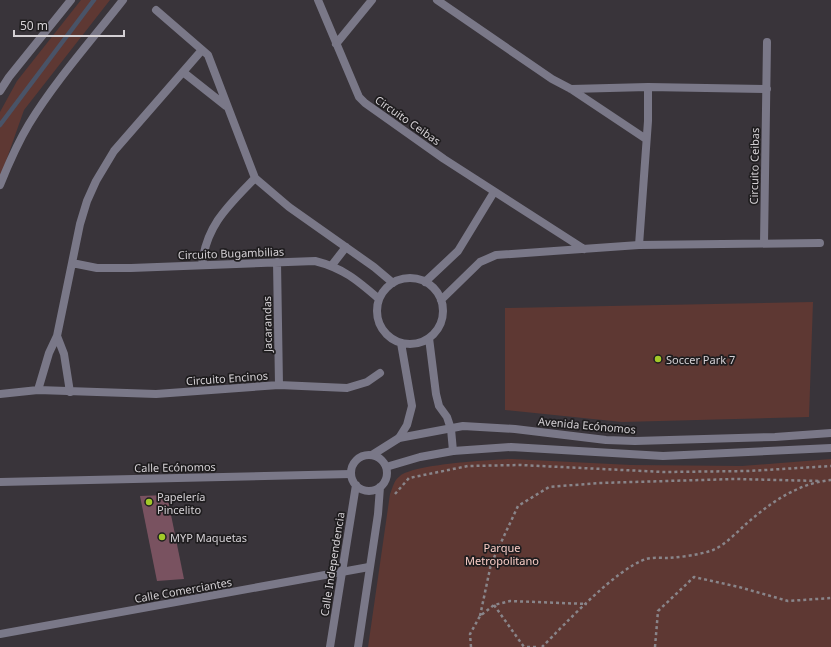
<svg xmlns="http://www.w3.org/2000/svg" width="831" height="647" font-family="'Noto Sans',sans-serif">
<rect width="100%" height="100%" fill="#39343a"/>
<path fill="#5e3833" d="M81,0H110L24,110L0,178V112L17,81Z
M813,302L809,417L622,422L505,410V308Z
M512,459L631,465L742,466L831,459V647H368L390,494C393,487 394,480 400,476C415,464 490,460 512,459Z"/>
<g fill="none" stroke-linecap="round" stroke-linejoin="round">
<path stroke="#495367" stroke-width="4.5" d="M0,125L94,0"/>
</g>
<path fill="#795260" d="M167,495L184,579L157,581L140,496Z"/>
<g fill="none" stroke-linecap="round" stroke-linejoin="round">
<path stroke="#89858a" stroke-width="2.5" stroke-dasharray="3 3" stroke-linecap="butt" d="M395,494L409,478L468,466L520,465L664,472L749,471L831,466
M494,605L524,647
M480,616L491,564L518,506L549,487L599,483L735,479L821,481
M471,647L470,634L480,616L494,605L510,601L587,604
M527,647H536
M542,647C566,623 616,569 646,559C653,557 661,558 668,558C682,557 699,555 713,550C725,545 736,533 746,524C770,503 798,483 831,480
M655,647L658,611L694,577L739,587L788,601L831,598"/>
<path stroke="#7a7888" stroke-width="8" d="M318,0L359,97L365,103L444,159L584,249
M437,0L552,79L571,89L646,139
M156,10L208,55L255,178L289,207L374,267L393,283
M336,44L372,0
M183,72L226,106
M571,89L648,87L767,89
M764,243L767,42
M639,245L648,121V87
M277,262L279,385
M72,263L97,268H131L315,261C343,268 357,280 379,299
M202,265C206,225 229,205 255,178
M332,265L346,247
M377 311a33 33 0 1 1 66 0a33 33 0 1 1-66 0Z
M425,282L458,251L494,192
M441,300L480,262L496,255L639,245L820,243
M57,336L64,354L70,392
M429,338L436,394L439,406L447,417L451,429L453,451
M38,390L49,353L57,336L80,224L87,201L96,181L114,151L202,50
M0,394L38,390L156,394L279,385L347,388L367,382L380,373
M399,438L407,425L412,406L401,343
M0,482L351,474
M0,634L369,567"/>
<path stroke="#7a7888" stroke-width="8" d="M0,91L9,77L71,0
M0,185C8,165 17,144 29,124C56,80 91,41 123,0
M372,455L399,438L463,426L515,429L606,440L635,441L775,437L831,433
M351 473a18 18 0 1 1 36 0a18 18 0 1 1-36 0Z
M386,467L420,457L453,451L511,447L663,456L831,448
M330,647L356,485
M358,647L378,514L380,487"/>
</g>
<g fill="#a2c928" stroke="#1f1d1f" stroke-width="1.5">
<circle cx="658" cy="359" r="4"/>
<circle cx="149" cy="502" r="4"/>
<circle cx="162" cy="537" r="4"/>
</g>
<g text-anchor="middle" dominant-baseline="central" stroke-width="3.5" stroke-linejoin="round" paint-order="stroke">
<g font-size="11" fill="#d4d0d4" stroke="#1f1d1f">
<text transform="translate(408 120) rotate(35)">Circuito Ceibas</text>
<text transform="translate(754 166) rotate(-89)">Circuito Ceibas</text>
<text transform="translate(231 253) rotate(-2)">Circuito Bugambilias</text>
<text transform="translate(267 324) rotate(-91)">Jacarandas</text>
<text transform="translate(227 378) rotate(-4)">Circuito Encinos</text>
<text transform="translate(587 425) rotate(5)">Avenida Ecónomos</text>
<text transform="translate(175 467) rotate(-1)">Calle Ecónomos</text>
<text transform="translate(332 564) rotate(-81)">Calle Independencia</text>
<text transform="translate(183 590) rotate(-10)">Calle Comerciantes</text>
</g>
<g font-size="11" fill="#d4d0d4" stroke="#1f1d1f" text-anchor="start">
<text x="666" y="359">Soccer Park 7</text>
<text x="157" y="496">Papelería<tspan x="157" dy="13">Pincelito</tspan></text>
<text x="170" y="537">MYP Maquetas</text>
</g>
<g font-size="11" fill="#f9cdc6" stroke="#1f1d1f">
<text x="502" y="547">Parque<tspan x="502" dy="13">Metropolitano</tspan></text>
</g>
</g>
<path d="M14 30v6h110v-6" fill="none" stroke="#d4d0d4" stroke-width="2"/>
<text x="20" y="30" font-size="12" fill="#d4d0d4" stroke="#1f1d1f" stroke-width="3" paint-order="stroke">50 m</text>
</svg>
